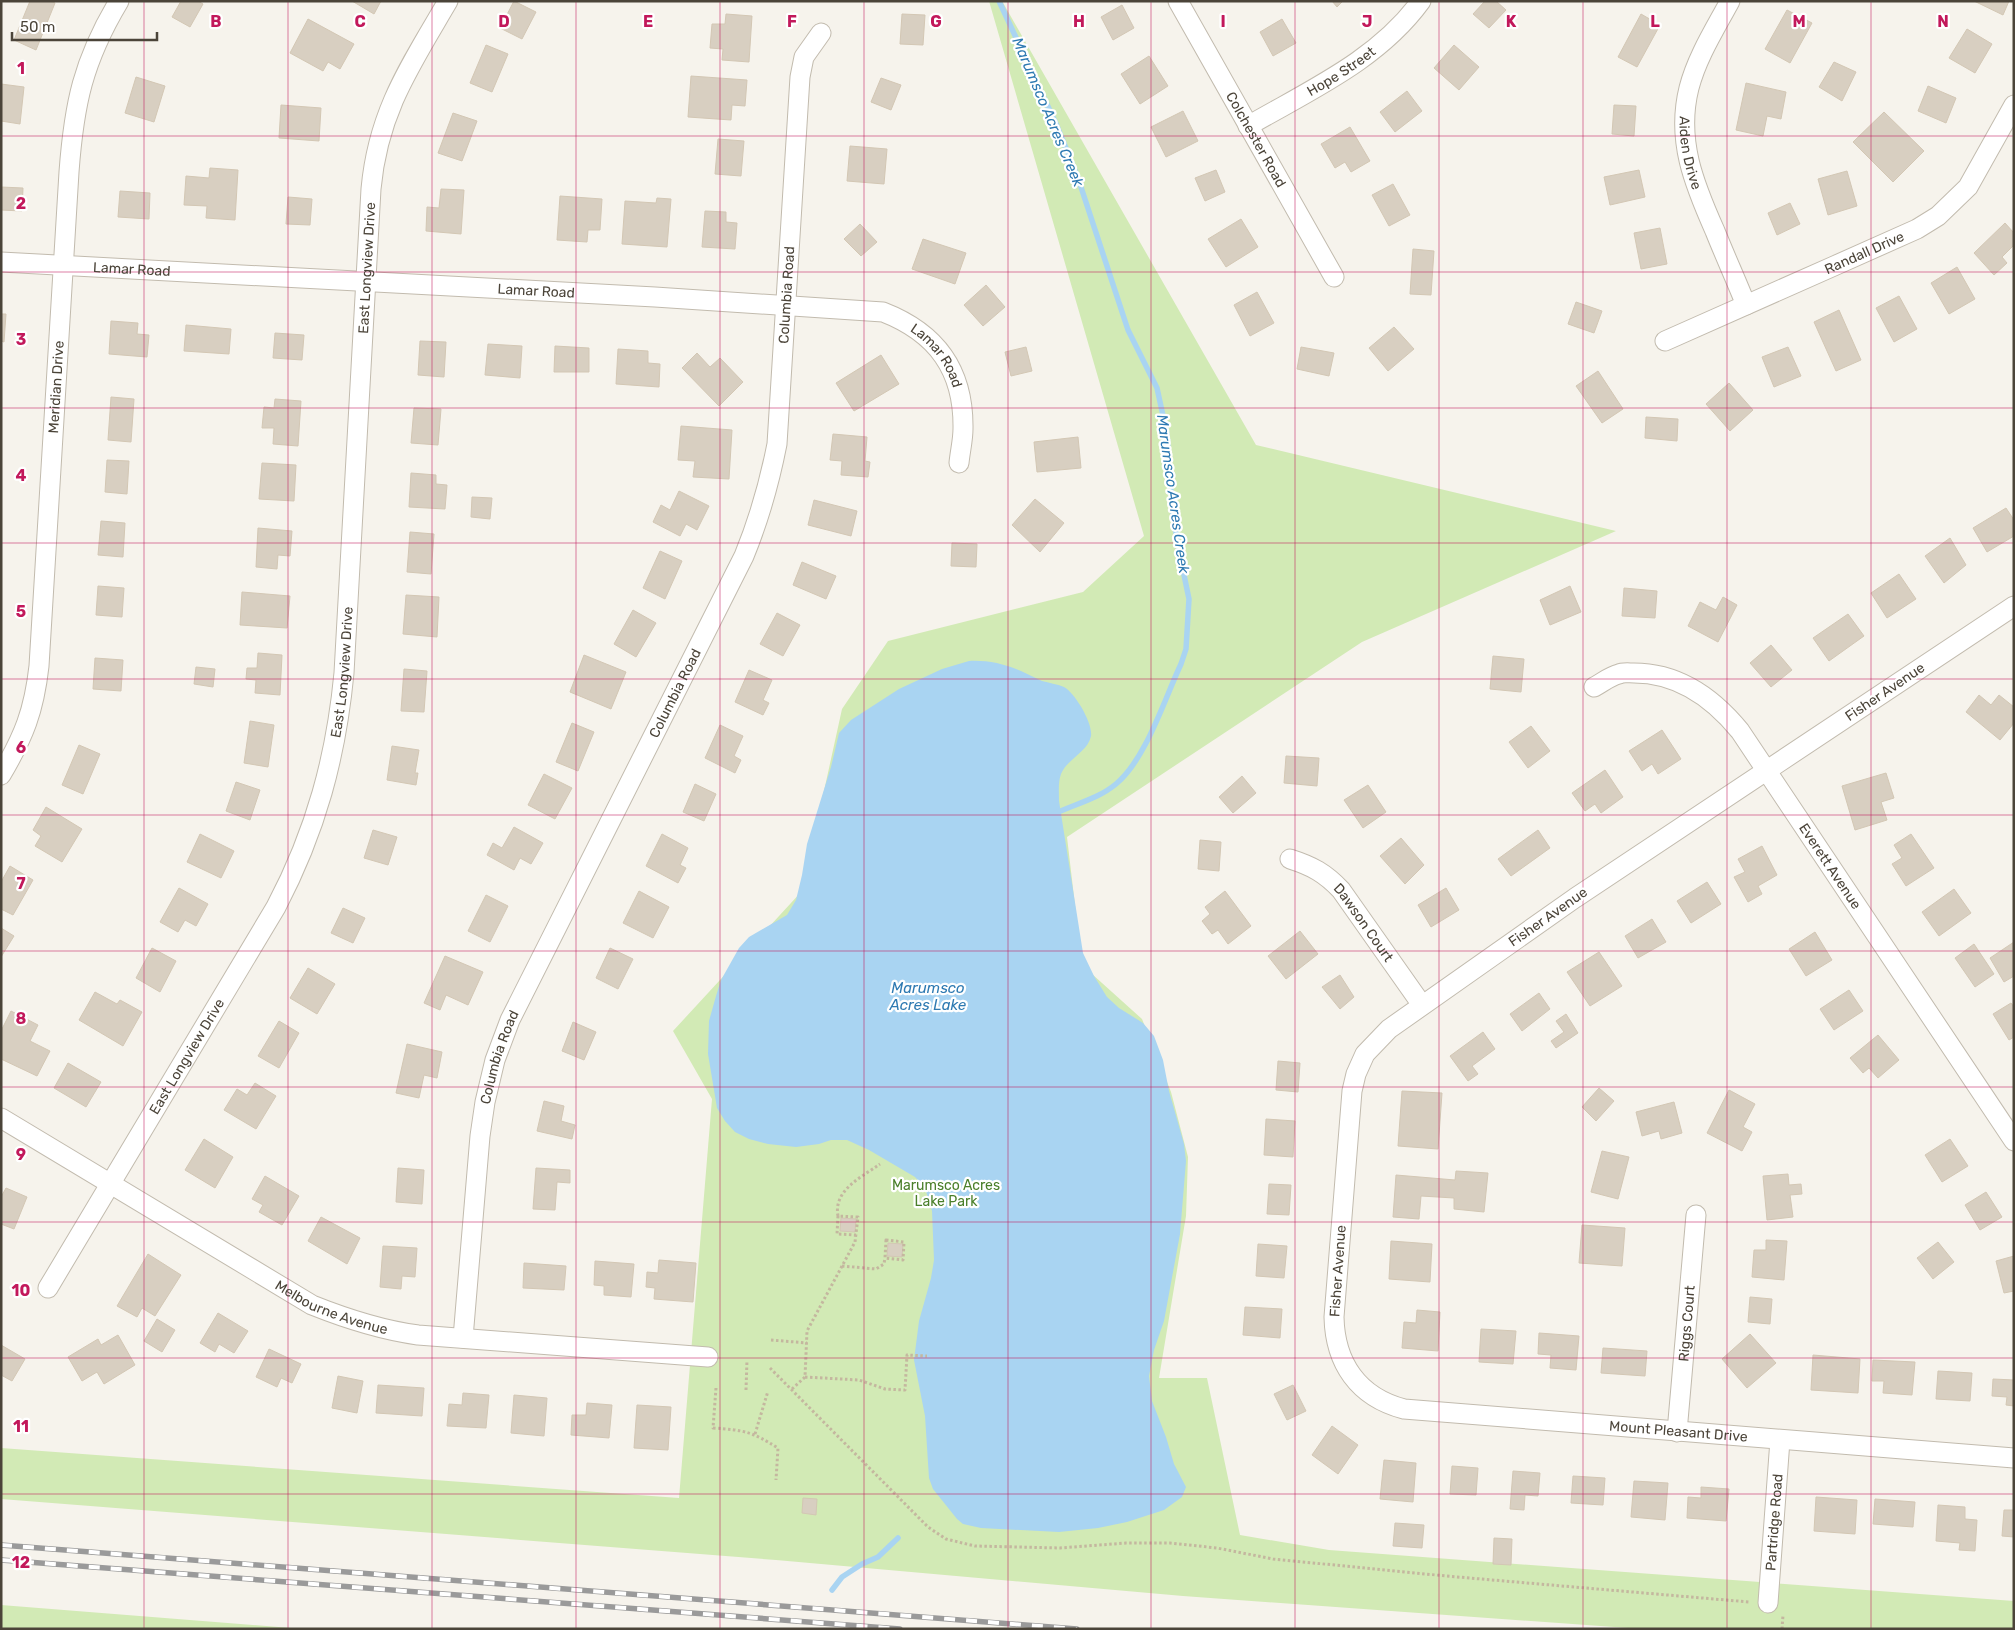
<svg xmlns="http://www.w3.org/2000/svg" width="2015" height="1630" font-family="Rubik,sans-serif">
<rect width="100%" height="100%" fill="#f6f3ec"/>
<path fill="#d2eab5" d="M989,1H1002L1256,445L1616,531L1362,642L1067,837L1082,965L1142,1019L1171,1092L1188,1157L1186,1216L1159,1378H1207L1240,1535L1329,1550L2014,1601V1629H1642L1183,1596L776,1560L1,1499V1448L679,1498L712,1099L673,1031L802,891L842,709L888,641L1083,592L1144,536Z
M1,1605L303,1629H1Z"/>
<path fill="#a9d4f2" d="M969,661C987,660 1005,664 1021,671C1028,674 1035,678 1042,681C1049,683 1057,684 1064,687C1075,693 1093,723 1091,736C1088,752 1067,759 1061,774C1058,782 1059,793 1059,801L1083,953L1094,976L1107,997L1119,1008L1143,1023L1154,1036L1163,1060L1169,1091L1184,1144L1186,1161L1180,1234L1164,1321L1154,1350L1149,1376L1152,1401L1166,1437L1174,1464L1186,1487L1182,1497L1164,1510L1127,1522L1098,1528L1059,1532L981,1528L963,1524L957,1519L933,1489L929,1478L925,1416L914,1360L919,1321L931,1278L934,1260L932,1211L925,1188L915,1177L869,1150L847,1140H831L819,1144L796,1147L768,1144L749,1139L735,1132L725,1121L717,1108L708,1054L709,1021L716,996L721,980L739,948L749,937L787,915L796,900L802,875L807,844L831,767L839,733L851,720L899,689L942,669Z"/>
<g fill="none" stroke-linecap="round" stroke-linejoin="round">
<path stroke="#a9d4f2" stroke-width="5.5" d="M999,1L1057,126L1078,178L1128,330L1157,388L1167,434L1172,507L1178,546L1189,599L1186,649L1181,664C1164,700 1146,759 1116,784C1098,799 1075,804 1054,814
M832,1590L842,1577L862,1564L878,1557L898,1538"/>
</g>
<path fill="#d8cfc1" stroke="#d3c7b4" d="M30,1H50L55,3L36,50L14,40Z
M181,1H198L203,4L190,27L172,17Z
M352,1H381L374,14Z
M514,1L536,12L522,39L500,28Z
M1332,1H1343L1337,7Z
M1485,1H1496L1506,10L1489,28L1473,14Z
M1974,1H2009L2003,15Z
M1122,5L1134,28L1113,40L1101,17Z
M1787,10L1812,23L1790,63L1765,49Z
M726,14L752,16L749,62L722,60L723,49L710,48L712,24H725Z
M902,14L925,15L923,45L900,44Z
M1641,14L1660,25L1637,67L1618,57Z
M308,19L354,44L340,69L328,62L323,71L290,53Z
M1282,19L1296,43L1273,56L1260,32Z
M1967,29L1992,44L1975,73L1949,58Z
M486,45L508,54L492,92L470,83Z
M1454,45L1479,67L1459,90L1434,68Z
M1149,56L1168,86L1140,104L1121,74Z
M1834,62L1856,72L1842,101L1819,87Z
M691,76L747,80L745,106L732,105L731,120L688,117Z
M136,77L165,86L154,122L125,113Z
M881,78L901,85L891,110L871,102Z
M1746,83L1786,92L1781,119L1767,116L1763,136L1736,130Z
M1,84L24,87L20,124L1,121Z
M1928,86L1956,98L1946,123L1918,111Z
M1407,91L1422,111L1395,132L1380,112Z
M281,105L321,108L319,141L279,138Z
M1614,105L1636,106L1634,136L1612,134Z
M1183,111L1198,141L1166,157L1151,127Z
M1884,112L1924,151L1893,182L1853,142Z
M453,113L477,121L462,161L438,153Z
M1350,127L1370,161L1351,172L1345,162L1335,168L1321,144Z
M718,139L744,141L741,176L715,174Z
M850,146L887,149L884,184L847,181Z
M210,168L238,170L235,220L206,218L207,206L184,205L186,176L209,178Z
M1216,170L1225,192L1205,201L1195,178Z
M1639,170L1645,197L1610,205L1604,177Z
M1847,171L1857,206L1828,215L1818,179Z
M1393,184L1410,215L1389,226L1372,195Z
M1,187L23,188L22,211L1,210Z
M441,189L464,190L461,234L426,231L427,207L439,208Z
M120,191L150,193L149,219L118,217Z
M560,196L602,199L600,230H588L587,242L557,240Z
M288,197L312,199L310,225L286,224Z
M657,198L671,199L667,247L622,244L625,201L656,203Z
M1790,203L1800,224L1777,235L1768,213Z
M705,211L726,212V222L737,223L735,249L702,247Z
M1241,219L1258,247L1226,267L1208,239Z
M2005,223L2014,233V245L2002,257L2007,263L1994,275L1974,253Z
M860,224L877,242L861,256L844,239Z
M1660,228L1667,264L1641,269L1634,233Z
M923,239L966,253L955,284L912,269Z
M1413,249L1434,251L1431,295L1410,294Z
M1957,267L1975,299L1949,314L1931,283Z
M986,285L1005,307L983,326L964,305Z
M1257,292L1274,323L1250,336L1234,305Z
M1899,296L1917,329L1894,342L1876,308Z
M1576,302L1602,311L1594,333L1568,324Z
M1839,310L1861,360L1836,371L1814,322Z
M1,314H6L4,342L1,341Z
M111,321L138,323L137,334L149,335L147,357L109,354Z
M186,325L231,329L229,354L184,351Z
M1394,327L1414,349L1388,371L1369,348Z
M275,333L304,335L302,360L273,358Z
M420,341L446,342L444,377L418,375Z
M488,344L522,346L520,378L485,375Z
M555,346L589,348V372H554Z
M1026,347L1032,371L1011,376L1005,352Z
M1301,347L1334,353L1329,376L1297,369Z
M1788,347L1801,376L1774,387L1762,357Z
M618,349L648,351V363L660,364L659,387L616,384Z
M697,353L710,367L720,358L743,382L719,406L682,368Z
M881,355L899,384L854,411L836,383Z
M1598,371L1623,409L1602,423L1576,386Z
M1729,383L1753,410L1730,431L1706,404Z
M111,397L134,399L131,442L108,440Z
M275,399L301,401L298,446L273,444L274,428H262L264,407L274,408Z
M414,408L441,409L438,445L411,443Z
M1646,417L1678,419L1677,441L1645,438Z
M681,426L732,430L729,479L693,477L695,461L678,460Z
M833,434L867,437L865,461L870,462L868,477L841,475L842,461L830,460Z
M1078,437L1081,468L1037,472L1034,442Z
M107,460L129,461L127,494L105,492Z
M262,463L296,465L294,501L259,499Z
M411,473L436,475V484L447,485L445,509L409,507Z
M679,491L709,506L697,530L686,524L680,536L653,522L661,505L670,510Z
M472,497L492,498L490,519L471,517Z
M1035,499L1064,523L1040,552L1012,525Z
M814,500L857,511L851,536L808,525Z
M2006,508L2014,520V536L1987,552L1973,528Z
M101,521L125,523L123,557L98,555Z
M258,528L292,531L290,556L278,555L277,569L256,567Z
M410,532L434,534L431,574L407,572Z
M1950,538L1966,565L1944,583L1925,556Z
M952,543L977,544L976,567L951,566Z
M660,551L682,561L665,599L643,588Z
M802,562L836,576L826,599L793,585Z
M1899,574L1916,599L1887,618L1871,593Z
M98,586L124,588L122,617L96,615Z
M1570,586L1581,612L1550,625L1540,600Z
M1624,588L1657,591L1655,618L1622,616Z
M242,592L290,596L287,628L240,625Z
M406,595L439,597L437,637L403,634Z
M1723,597L1737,605L1718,642L1688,626L1700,602L1716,610Z
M633,610L656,623L636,657L614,644Z
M777,613L800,625L783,656L760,644Z
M1848,614L1864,636L1829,661L1813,638Z
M1771,645L1792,670L1771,687L1750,663Z
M258,653L282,655L280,695L255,693L256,680L246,679L247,668H257Z
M584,655L626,672L611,709L570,692Z
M1493,656L1524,659L1521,692L1490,689Z
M95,658L123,660L121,691L93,689Z
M196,667L215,669L213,687L194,684Z
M404,669L427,671L424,712L401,711Z
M749,670L772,680L763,700L769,703L763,715L735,702Z
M1979,695L1991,705L1999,695L2014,707V723L2000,740L1966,712Z
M250,721L274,725L268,767L244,763Z
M572,723L594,732L578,771L556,762Z
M720,725L743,736L734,756L741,760L735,773L705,758Z
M1531,726L1550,751L1528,768L1509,742Z
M1662,730L1681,759L1658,774L1652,764L1642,771L1629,751Z
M79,745L100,754L83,794L62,785Z
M392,746L419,750L415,773H418L416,785L387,780Z
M1286,756L1319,758L1317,786L1284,783Z
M1605,770L1623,797L1601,813L1595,804L1585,811L1572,793Z
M1886,773L1894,798L1881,802L1887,820L1855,830L1842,786Z
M544,774L572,788L555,819L528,805Z
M1242,776L1256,793L1233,813L1219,797Z
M236,782L260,790L250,820L226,811Z
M695,784L716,794L704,821L683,812Z
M1368,785L1386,812L1363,828L1344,800Z
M46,807L82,829L62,862L35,846L41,836L33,830Z
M514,827L543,843L531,864L520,858L514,870L487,855L493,843L502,848Z
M373,830L397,837L388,865L364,858Z
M1538,830L1550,848L1511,876L1498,859Z
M200,834L234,851L221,878L187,862Z
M662,834L688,848L680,865L686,868L678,883L646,866Z
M1911,834L1934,868L1906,886L1892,864L1902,858L1894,845Z
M1401,838L1424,865L1405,884L1380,856Z
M1200,840L1221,842L1219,871L1198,869Z
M1762,846L1777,875L1758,886L1762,894L1748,902L1734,877L1745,872L1738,859Z
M10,866L33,880L13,915L1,909V882Z
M1707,882L1721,904L1691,923L1677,901Z
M179,888L208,904L196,926L185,920L178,932L160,922Z
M1446,888L1459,910L1431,927L1418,905Z
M1954,889L1971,913L1939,936L1922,912Z
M639,891L669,907L653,938L623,923Z
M1225,891L1251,926L1228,944L1218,930L1212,934L1202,921L1210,914L1205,907Z
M486,895L508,906L490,942L468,931Z
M343,908L365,918L353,943L331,933Z
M1652,919L1666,942L1638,958L1625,936Z
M1,928L14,936L1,957Z
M1300,931L1318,954L1286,979L1268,956Z
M1815,932L1832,960L1806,976L1789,949Z
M2014,942V976L2004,982L1990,958Z
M1974,944L1994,974L1975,987L1955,958Z
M152,948L176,961L160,992L136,978Z
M610,948L633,959L618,989L596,978Z
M1599,952L1622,986L1590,1006L1567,972Z
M445,956L483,972L468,1005L446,995L440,1010L424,1003Z
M308,968L335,984L317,1014L290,998Z
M1340,975L1354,997L1340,1009L1322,987Z
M1849,990L1863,1011L1834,1030L1820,1009Z
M95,992L117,1004L120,1000L142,1012L123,1046L79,1020Z
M1539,993L1550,1009L1522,1031L1510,1014Z
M2011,1003L2014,1007V1037L2009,1040L1993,1014Z
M11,1011L38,1025L30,1041L50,1051L37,1076L1,1059V1031Z
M1566,1014L1578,1033L1556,1048L1551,1041L1564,1032L1556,1021Z
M279,1021L299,1033L279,1068L258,1056Z
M573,1022L596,1032L584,1060L562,1051Z
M1483,1032L1495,1049L1472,1066L1478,1074L1468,1081L1450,1056Z
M1878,1035L1899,1060L1878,1078L1869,1068L1863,1073L1850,1058Z
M407,1044L442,1052L437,1078L424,1075L419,1098L396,1093Z
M1278,1061L1300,1063L1298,1092L1276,1090Z
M68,1063L101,1082L86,1107L54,1088Z
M255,1083L276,1096L256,1129L224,1110L237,1089L247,1095Z
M1599,1088L1614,1101L1596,1121L1582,1107Z
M1729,1090L1755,1104L1743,1127L1752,1132L1742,1151L1707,1133Z
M1402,1091L1442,1093L1438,1149L1398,1146Z
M544,1101L564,1106L561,1121L575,1125L572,1139L537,1131Z
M1674,1102L1682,1133L1661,1139L1659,1131L1642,1136L1636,1112Z
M1266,1119L1295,1121L1293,1157L1264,1155Z
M204,1139L233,1157L215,1188L185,1170Z
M1950,1139L1968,1166L1942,1182L1925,1155Z
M1602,1151L1629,1157L1618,1199L1591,1192Z
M398,1168L424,1170L422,1204L396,1202Z
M536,1168L570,1170V1183L557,1182L555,1210L533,1209Z
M1456,1171L1488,1173L1484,1212L1454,1209V1198L1421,1196L1419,1219L1393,1217L1396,1175L1455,1180Z
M1788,1174L1789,1185L1801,1184L1802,1194L1790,1195L1793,1217L1767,1220L1763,1176Z
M265,1176L299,1196L282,1225L259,1212L263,1205L252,1199Z
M1269,1184L1291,1185L1289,1215L1267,1214Z
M6,1188L27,1197L14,1229L1,1224V1197Z
M1986,1192L2002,1217L1980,1230L1965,1205Z
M321,1217L360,1238L347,1264L308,1241Z
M841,1218L856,1219L855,1232L840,1231Z
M1582,1225L1625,1228L1622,1266L1579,1263Z
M1766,1240L1787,1241L1784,1280L1752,1277L1754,1250H1766Z
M1391,1241L1432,1244L1430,1282L1389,1279Z
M1938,1242L1954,1262L1933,1279L1917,1258Z
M888,1243L903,1244L902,1257L887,1256Z
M1258,1244L1287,1246L1284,1278L1256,1276Z
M383,1246L417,1248L415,1277L402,1276L401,1289L380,1287Z
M148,1254L181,1275L155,1316L142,1308L137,1317L117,1306Z
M2014,1256V1291L2004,1293L1996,1261Z
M659,1260L696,1263L693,1302L654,1299L655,1288L646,1287L647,1272L658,1273Z
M595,1261L634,1264L631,1297L604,1295V1286L594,1285Z
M524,1263L566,1266L564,1290L523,1288Z
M1750,1297L1772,1299L1770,1324L1748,1322Z
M1245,1307L1282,1309L1280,1338L1243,1335Z
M1417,1310L1440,1312L1438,1351L1402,1348L1404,1322L1416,1323Z
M218,1313L248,1331L234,1353L219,1344L215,1352L200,1343Z
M157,1319L175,1330L162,1352L144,1341Z
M1481,1329L1516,1331L1513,1364L1479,1362Z
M1539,1333L1579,1336L1576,1370L1550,1368L1551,1355L1538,1354Z
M1750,1334L1776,1363L1747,1388L1722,1359Z
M118,1335L135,1365L104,1384L97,1372L82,1381L68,1357L98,1339L101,1345Z
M1,1345L25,1359L12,1381L1,1375Z
M1603,1348L1647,1351L1645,1376L1601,1373Z
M269,1349L301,1364L292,1383L281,1378L277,1387L256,1377Z
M1813,1355L1860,1359L1858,1393L1811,1390Z
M1873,1360L1915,1362L1912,1395L1883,1393L1884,1381H1872Z
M1938,1371L1972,1373L1970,1401L1936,1399Z
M338,1376L363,1381L357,1413L332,1408Z
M1993,1379L2014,1380V1406L2006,1405L2007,1397L1992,1396Z
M378,1385L424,1388L422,1416L376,1413Z
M1293,1385L1306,1411L1287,1420L1274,1394Z
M463,1393L489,1395L486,1428L447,1426L449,1404L462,1405Z
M514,1395L547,1398L544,1436L511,1433Z
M587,1403L612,1405L609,1438L571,1435L572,1415H586Z
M637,1405L671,1407L668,1450L634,1448Z
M1332,1426L1358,1445L1338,1474L1312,1455Z
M1384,1460L1416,1463L1413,1502L1380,1499Z
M1452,1466L1478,1468L1476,1495L1450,1494Z
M1513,1471L1540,1473L1538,1496L1525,1495L1524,1510L1510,1509Z
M1573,1476L1605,1478L1603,1505L1571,1503Z
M1634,1481L1668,1483L1665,1520L1631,1517Z
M1701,1487L1729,1489L1726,1521L1687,1518L1688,1497L1701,1498Z
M1816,1497L1857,1500L1855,1534L1814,1531Z
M803,1498L817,1499L816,1515L802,1513Z
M1875,1499L1915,1502L1913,1527L1873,1524Z
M1938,1505L1965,1507V1519L1977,1520L1975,1551L1959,1550L1960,1543L1936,1541Z
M2004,1510H2014V1537L2002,1536Z
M1395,1523L1424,1525L1422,1548L1393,1546Z
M1494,1538L1512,1539L1511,1565L1493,1564Z"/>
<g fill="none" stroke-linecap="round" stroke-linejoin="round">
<g stroke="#c2bbae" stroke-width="21">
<g id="minor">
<path id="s1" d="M1178,1L1334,277"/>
<path id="s2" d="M1730,1C1715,29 1697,57 1689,88C1676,140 1694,184 1715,231C1725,256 1736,280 1746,305"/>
<path id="s3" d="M1248,126C1310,90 1378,60 1421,1"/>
<path id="s4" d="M1,262L655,297L883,312C937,333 964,370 963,429C963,440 960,452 959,463"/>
<path id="s5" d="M1665,341L1834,266L1917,229L1938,216L1968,187L2014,105"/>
<path id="s6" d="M2014,606L1575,898L1389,1029L1365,1054L1356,1074L1352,1091L1334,1317C1335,1363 1358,1397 1404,1409L2014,1458"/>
<path id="s7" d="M1594,687C1602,683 1610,676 1619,674C1623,672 1629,673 1634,673C1678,673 1713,698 1740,731L2014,1141"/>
<path id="s8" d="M1,775C24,736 34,711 39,666L69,172C74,104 83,61 119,1"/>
<path id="s9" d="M1290,859C1312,866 1325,873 1341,890L1422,1005"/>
<path id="s10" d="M1,1118L312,1305C347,1319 381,1330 418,1335L708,1357"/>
<path id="s11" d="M48,1288L276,907C316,831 336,757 344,673L371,189C378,112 410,66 448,1"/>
<path id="s12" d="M463,1338L480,1136L485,1102L495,1060L510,1020L744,556C760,517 769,485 777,444L800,77L804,57L821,33"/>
<path id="s13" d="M1677,1432L1696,1215"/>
<path id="s14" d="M1768,1603L1780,1440"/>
</g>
</g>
<path stroke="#c4b79f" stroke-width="3" stroke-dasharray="2.5 2.5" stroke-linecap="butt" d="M838,1216C833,1190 862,1177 880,1164
M886,1240L904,1242L903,1260L885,1258Z
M842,1266L876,1269L884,1264L885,1258
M771,1340L807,1343
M770,1368L928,1527L946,1539L975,1546L1060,1548L1126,1543H1170L1217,1548L1273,1559L1446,1576L1749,1602
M805,1377L859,1380L885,1389L905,1390L907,1355L927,1356
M716,1388L713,1428C745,1430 752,1432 778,1448L776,1480
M792,1389L805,1377L807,1331L855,1242L858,1217L838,1216L837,1234L856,1235
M746,1390L747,1360
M755,1434L768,1391
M1782,1629L1783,1615"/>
<use href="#minor" stroke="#fff" stroke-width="19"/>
<g stroke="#9a9a9a" stroke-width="5.5">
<path id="rail" d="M1,1545L1077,1629
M1,1560L900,1629"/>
</g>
<use href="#rail" stroke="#fff" stroke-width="4" stroke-dasharray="11" stroke-linecap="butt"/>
</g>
<path fill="none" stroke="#c2185b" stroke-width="1" stroke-opacity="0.55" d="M144,1V1629M288,1V1629M432,1V1629M576,1V1629M720,1V1629M864,1V1629M1008,1V1629M1151,1V1629M1295,1V1629M1439,1V1629M1583,1V1629M1727,1V1629M1871,1V1629M1,136H2014M1,272H2014M1,408H2014M1,543H2014M1,679H2014M1,815H2014M1,951H2014M1,1087H2014M1,1222H2014M1,1358H2014M1,1494H2014"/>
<g text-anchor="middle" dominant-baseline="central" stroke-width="4.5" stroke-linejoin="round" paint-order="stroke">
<g font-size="14" fill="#4b4439" stroke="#fff">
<text stroke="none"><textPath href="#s3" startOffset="108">Hope Street</textPath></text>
<text stroke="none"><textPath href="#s1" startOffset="159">Colchester Road</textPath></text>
<text stroke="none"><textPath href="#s2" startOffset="162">Aiden Drive</textPath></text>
<text stroke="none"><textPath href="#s5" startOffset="218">Randall Drive</textPath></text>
<text stroke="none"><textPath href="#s11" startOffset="1095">East Longview Drive</textPath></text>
<text stroke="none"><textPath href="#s4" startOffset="131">Lamar Road</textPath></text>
<text stroke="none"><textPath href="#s4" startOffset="536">Lamar Road</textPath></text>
<text stroke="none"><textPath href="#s12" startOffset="1109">Columbia Road</textPath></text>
<text stroke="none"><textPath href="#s4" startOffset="955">Lamar Road</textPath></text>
<text stroke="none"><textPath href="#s8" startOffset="396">Meridian Drive</textPath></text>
<text stroke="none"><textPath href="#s11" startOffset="690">East Longview Drive</textPath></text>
<text transform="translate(1885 692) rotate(-34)">Fisher Avenue</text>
<text stroke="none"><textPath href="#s12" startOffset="689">Columbia Road</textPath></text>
<text stroke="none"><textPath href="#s7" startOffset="331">Everett Avenue</textPath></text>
<text transform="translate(1548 917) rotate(-35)">Fisher Avenue</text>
<text stroke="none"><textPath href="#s9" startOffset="100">Dawson Court</textPath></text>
<text stroke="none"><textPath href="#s11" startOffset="270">East Longview Drive</textPath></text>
<text stroke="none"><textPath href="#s12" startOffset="284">Columbia Road</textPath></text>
<text transform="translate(1338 1271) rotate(-86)">Fisher Avenue</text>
<text stroke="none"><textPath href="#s10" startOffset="382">Melbourne Avenue</textPath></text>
<text stroke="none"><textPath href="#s13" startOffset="109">Riggs Court</textPath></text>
<text stroke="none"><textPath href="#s6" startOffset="1456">Mount Pleasant Drive</textPath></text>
<text stroke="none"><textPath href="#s14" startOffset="81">Partridge Road</textPath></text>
</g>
<g font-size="14" fill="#4a7f2a" stroke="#fff">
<text x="946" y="1185">Marumsco Acres<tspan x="946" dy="16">Lake Park</tspan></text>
</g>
<g font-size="15" font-style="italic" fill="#2e7ab2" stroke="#fff">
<text transform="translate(1048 112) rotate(67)">Marumsco Acres Creek</text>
<text transform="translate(1173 494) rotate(82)">Marumsco Acres Creek</text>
<text x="928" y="988">Marumsco<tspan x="928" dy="17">Acres Lake</tspan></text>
</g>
</g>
<g font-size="16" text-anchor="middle" font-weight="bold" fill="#c2185b" stroke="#fff" stroke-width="4.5" stroke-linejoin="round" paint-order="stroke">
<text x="216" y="27">B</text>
<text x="360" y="27">C</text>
<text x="504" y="27">D</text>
<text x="648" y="27">E</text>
<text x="792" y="27">F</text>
<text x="936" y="27">G</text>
<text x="1079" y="27">H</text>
<text x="1223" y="27">I</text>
<text x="1367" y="27">J</text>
<text x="1511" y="27">K</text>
<text x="1655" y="27">L</text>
<text x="1799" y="27">M</text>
<text x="1943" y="27">N</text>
<text x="21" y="74">1</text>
<text x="21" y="209">2</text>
<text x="21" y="345">3</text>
<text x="21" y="481">4</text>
<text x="21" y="617">5</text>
<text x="21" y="753">6</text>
<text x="21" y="889">7</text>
<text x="21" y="1024">8</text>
<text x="21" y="1160">9</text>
<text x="21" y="1296">10</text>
<text x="21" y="1432">11</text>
<text x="21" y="1568">12</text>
</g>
<rect width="2015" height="1630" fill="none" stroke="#4b4439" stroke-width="5"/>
<path d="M12 32v8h145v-8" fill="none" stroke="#4b4439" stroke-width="2.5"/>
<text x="20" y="32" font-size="15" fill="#4b4439" stroke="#ffffff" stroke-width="4" paint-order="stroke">50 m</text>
</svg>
